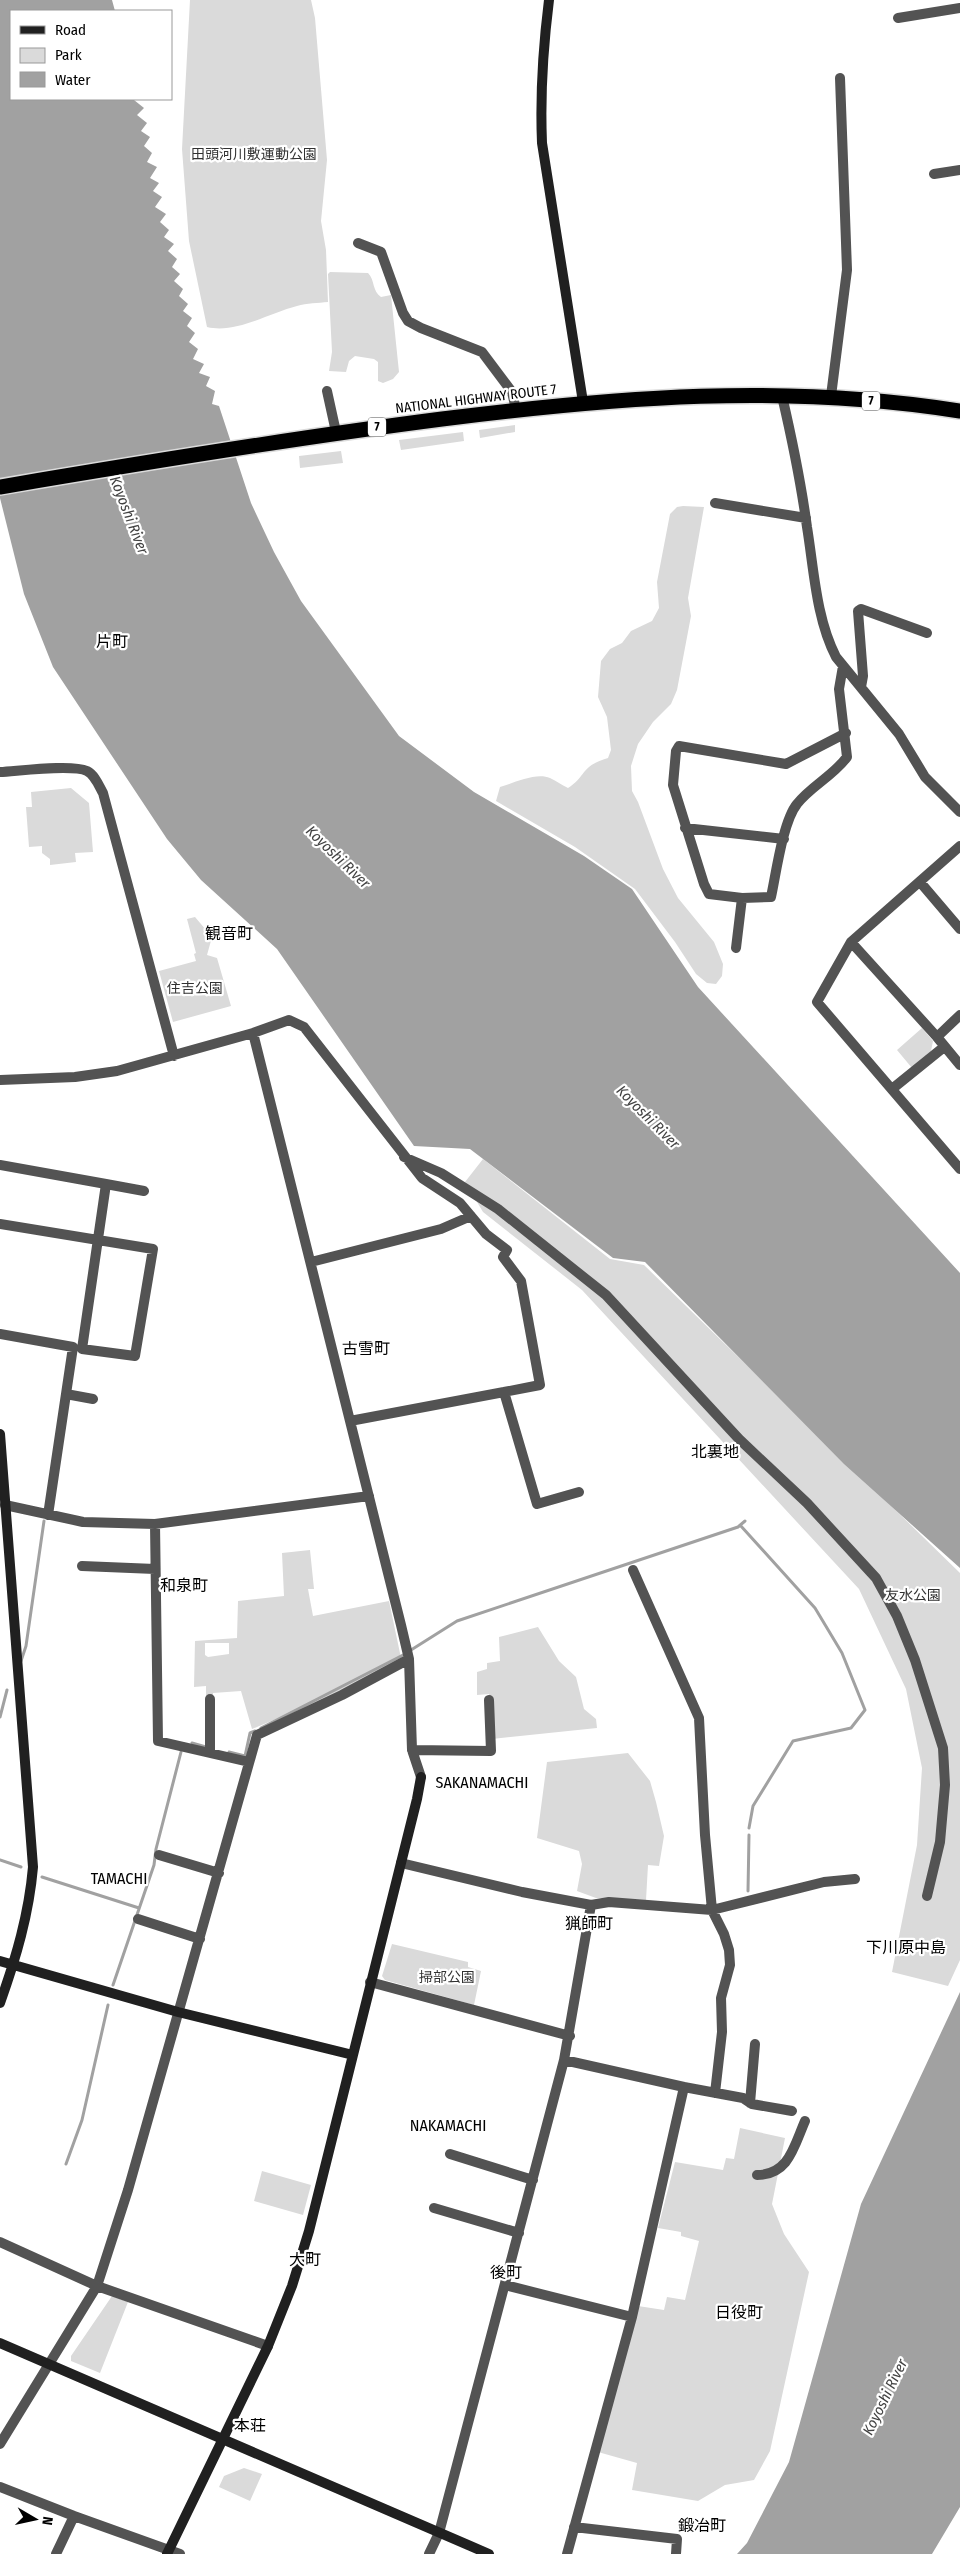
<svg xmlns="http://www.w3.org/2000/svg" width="960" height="2554" font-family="'Fira Sans Condensed','Noto Sans JP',sans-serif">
<rect width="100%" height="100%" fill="#fff"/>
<path fill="#dadada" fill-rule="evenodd" d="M190,0H311L315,18L327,160L321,221L326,250L328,302C318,303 307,303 297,306C269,313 236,334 207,327L189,241L182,149Z
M330,272L368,273C375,280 372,291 381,297L391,295L399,372L393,379L383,383L378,381V362L374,359L355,356L349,361L346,372L329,371L332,352L328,274Z
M515,425V432L480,438L479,430Z
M463,432L464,441L401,450L399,440Z
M341,451L343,463L300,468L299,456Z
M683,506L704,507L688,598L691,616L677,690L671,704L653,722L638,744L631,766L632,791L638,802L663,869L678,898L714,942L723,964L722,976L716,984L707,983L696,974L675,942L635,889L575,847L496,801L500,787C514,783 536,772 550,778C557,781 561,785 568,788C587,776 580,766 608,758L611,750L607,717L598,697L601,661L610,649L622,643L631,631L652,621L659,608L657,582L670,514L677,507Z
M71,788L89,803L93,852L75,853L76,862L50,865V859L42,853V846L29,847L26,807H32L31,792Z
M195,917L212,937L207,955L217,958L231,1006L173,1022L159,971L196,961L194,954L196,953L187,919Z
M922,1028L933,1041L931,1051L912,1068L897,1050Z
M483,1159L610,1259L644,1265L960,1573V1960L948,1986L892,1972L917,1845L922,1768L906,1689L859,1589L582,1290L483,1212L465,1182Z
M310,1550L314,1589H308L313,1616L389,1601L401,1658L331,1696L252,1729L241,1691L213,1693V1696H206V1686L194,1687L195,1641L237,1638L238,1601L284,1596L282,1553ZM205,1643H229V1654L208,1657L205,1655Z
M538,1627L559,1661L576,1677L584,1709L596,1719L597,1728L492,1739L489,1694L477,1695V1672L487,1669V1663L500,1661L499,1637Z
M628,1753L650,1781L656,1802L664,1836L659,1866L648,1865L646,1900L596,1898L577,1891L582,1864L579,1851L537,1838L547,1762Z
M392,1944L468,1962V1967L481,1971L474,2005L385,1980L382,1976Z
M740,2128L785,2138L772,2204L784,2234L809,2272L770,2451L754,2480L725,2485L698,2501L632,2490L637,2463L598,2452L638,2306L664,2310L667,2297L685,2300L699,2241L681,2236V2232L658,2228L675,2162L723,2170L726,2158L734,2159Z
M262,2171L311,2185L303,2215L254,2201Z
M112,2296L128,2302L100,2373L71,2361V2356Z
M244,2468L262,2474L250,2501L219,2487L224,2476Z"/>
<path fill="#a1a1a1" d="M0,0H112L115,11H11V99H135L134,100L144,108L137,115L147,123L141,131L150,137L144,146L152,153L147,162L157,167L150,178L159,183L153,191L162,197L155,207L166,214L160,222L169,230L164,237L174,244L168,251L177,259L172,267L180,274L174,281L183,289L179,296L188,304L183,311L192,318L187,326L195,333L189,342L198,349L193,359L204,364L199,373L210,377L206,386L215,391L212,404L219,406L251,503L274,552L301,601L399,736L474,792L584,856L632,889L698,987L960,1273V1568L844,1464L645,1262L613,1258L470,1149L414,1146L277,949L201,880L167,839L53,667L24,594L0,498Z
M960,1992V2507L932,2554H737L747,2543L789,2462L861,2204Z"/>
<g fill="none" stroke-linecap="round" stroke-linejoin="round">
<path stroke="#a1a1a1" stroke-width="3" d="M740,1525L815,1608L842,1653L865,1710L851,1728L793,1741L753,1806L749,1828
M411,1650L457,1621L738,1527L745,1521
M21,1661L26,1646L44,1521
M0,1717L7,1690
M261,1728L405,1654
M192,1743L206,1747
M229,1752L245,1756L250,1733L255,1731
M0,1860L21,1867
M42,1877L139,1908
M748,1891L749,1835
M113,1985L154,1865L156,1849L181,1752
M66,2164L82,2120L108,2005"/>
<g stroke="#dbdbdb" stroke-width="18">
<path id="highway" d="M0,487C147,462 294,438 442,419C617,397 784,383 960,411"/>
</g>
<path stroke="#535353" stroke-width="10" d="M898,18L960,8
M934,174L960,170
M358,243L381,252L403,313L408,321L421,328L482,352L512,392L516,410
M327,391L336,432
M782,396C792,439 801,483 807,527C814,570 816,618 836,657L899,734L925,777L960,812
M831,396L847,270L840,78
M715,503L806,518
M861,687L863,676L858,611L861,609L927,633
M0,772C19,771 72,764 87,771C95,775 99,786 103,793L174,1056
M685,828L784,839
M960,846L851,942L817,1002L960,1169
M920,882L960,929
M742,898L709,894L704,884L673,785L676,751L679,746L786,764L846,733
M851,942L937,1037
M736,948L742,898L771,897C776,874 783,821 797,804C811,786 833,776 847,757L839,689L843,666
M960,1015L937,1037L960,1065
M253,1033L401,1625L409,1659L412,1750L421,1777
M0,1080L75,1077L117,1071L253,1033L289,1020L304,1027L422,1178L460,1203L486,1234L507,1250L503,1257L521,1281L540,1385L504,1392
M892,1089L944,1047
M404,1157L441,1173L498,1209L606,1295L739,1439L807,1503L876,1578L897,1616L915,1660L943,1748L945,1785L940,1842L927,1896
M0,1165L106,1184
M0,1224L153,1249L135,1356L82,1349L106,1184L144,1191
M311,1262L441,1229L471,1216
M0,1334L73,1347L48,1515
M66,1394L93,1399
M350,1421L504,1392L537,1504L579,1492
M5,1505L83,1522L155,1524L369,1496
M155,1524L158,1741L249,1762
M82,1566L155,1569
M633,1570L699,1718L705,1835L712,1910L724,1934L729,1950L730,1965L721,1998L722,2032L715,2093
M210,1699V1753
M412,1750L491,1751L489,1700
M159,1855L219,1873
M401,1863L522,1892L591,1905L609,1902L712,1910L824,1882L855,1879
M138,1919L200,1939
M370,1982L570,2036
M564,2060L684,2087L743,2098L752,2104L792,2111
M750,2103L755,2044
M450,2154L533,2180
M757,2175C789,2175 794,2146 805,2121
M434,2208L519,2233
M0,2242L97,2286L268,2346
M505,2285L632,2317
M0,2444L97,2286L128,2190L257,1735L342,1695L409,1659
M0,2487L74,2516L180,2554
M574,2527L677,2539L676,2554
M56,2554L74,2516
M429,2554L439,2533L564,2060L591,1905
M567,2554L632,2317L684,2087"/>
<path stroke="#202020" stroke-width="10" d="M549,0C543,48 540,95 542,143L583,402
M0,1434L33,1867C29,1914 16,1958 0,2003
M0,1961L178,2012L353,2055
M0,2343L489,2554
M167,2554L268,2346L292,2286L309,2231L417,1799L421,1777"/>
<use href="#highway" stroke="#000" stroke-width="15"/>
</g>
<g text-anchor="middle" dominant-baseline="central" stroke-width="4.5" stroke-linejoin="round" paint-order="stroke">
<g fill="#fff" stroke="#4c4c4c" stroke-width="1">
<rect x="862" y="391.5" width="18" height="19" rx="4"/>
<rect x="368" y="417.5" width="18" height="19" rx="4"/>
</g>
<g font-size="12" font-weight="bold" fill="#000">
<text x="871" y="401">7</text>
<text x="377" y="427">7</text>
</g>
<g font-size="14" fill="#313131" stroke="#fff">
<text x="254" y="154">田頭河川敷運動公園</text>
<text x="195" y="988">住吉公園</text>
<text x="913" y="1595">友水公園</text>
<text x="447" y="1977">掃部公園</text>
</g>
<g font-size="14" fill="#000" stroke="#fff">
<text transform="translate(476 399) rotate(-7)">NATIONAL HIGHWAY ROUTE 7</text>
</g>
<g font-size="15" font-style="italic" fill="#424242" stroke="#fff">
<text transform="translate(129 515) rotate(69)">Koyoshi River</text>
<text transform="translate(338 857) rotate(44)">Koyoshi River</text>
<text transform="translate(648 1117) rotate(45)">Koyoshi River</text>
<text transform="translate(885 2397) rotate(-64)">Koyoshi River</text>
</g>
<g font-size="16" fill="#000" stroke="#fff">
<text x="112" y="641">片町</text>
<text x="229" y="933">観音町</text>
<text x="366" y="1348">古雪町</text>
<text x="715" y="1451">北裏地</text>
<text x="184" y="1585">和泉町</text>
<text x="482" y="1782">SAKANAMACHI</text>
<text x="119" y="1878">TAMACHI</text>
<text x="589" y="1923">猟師町</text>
<text x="906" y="1947">下川原中島</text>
<text x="448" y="2125">NAKAMACHI</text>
<text x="305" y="2259">大町</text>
<text x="506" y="2272">後町</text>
<text x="739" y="2312">日役町</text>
<text x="250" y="2425">本荘</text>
<text x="702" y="2525">鍛冶町</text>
</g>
</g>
<rect x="10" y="10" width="162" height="90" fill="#ffffff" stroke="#999999"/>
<rect x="20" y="26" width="25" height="8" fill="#202020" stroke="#999999"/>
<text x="55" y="35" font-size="15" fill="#000000">Road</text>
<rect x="20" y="48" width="25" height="15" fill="#dadada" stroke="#999999"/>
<text x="55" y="60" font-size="15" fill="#000000">Park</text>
<rect x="20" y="72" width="25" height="15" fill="#a1a1a1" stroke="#999999"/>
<text x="55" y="85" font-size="15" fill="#000000">Water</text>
<g transform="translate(35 2519) rotate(99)" stroke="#ffffff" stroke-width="4" paint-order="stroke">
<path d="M0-4L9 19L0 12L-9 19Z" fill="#000000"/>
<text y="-8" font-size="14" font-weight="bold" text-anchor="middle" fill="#000000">N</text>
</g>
</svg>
